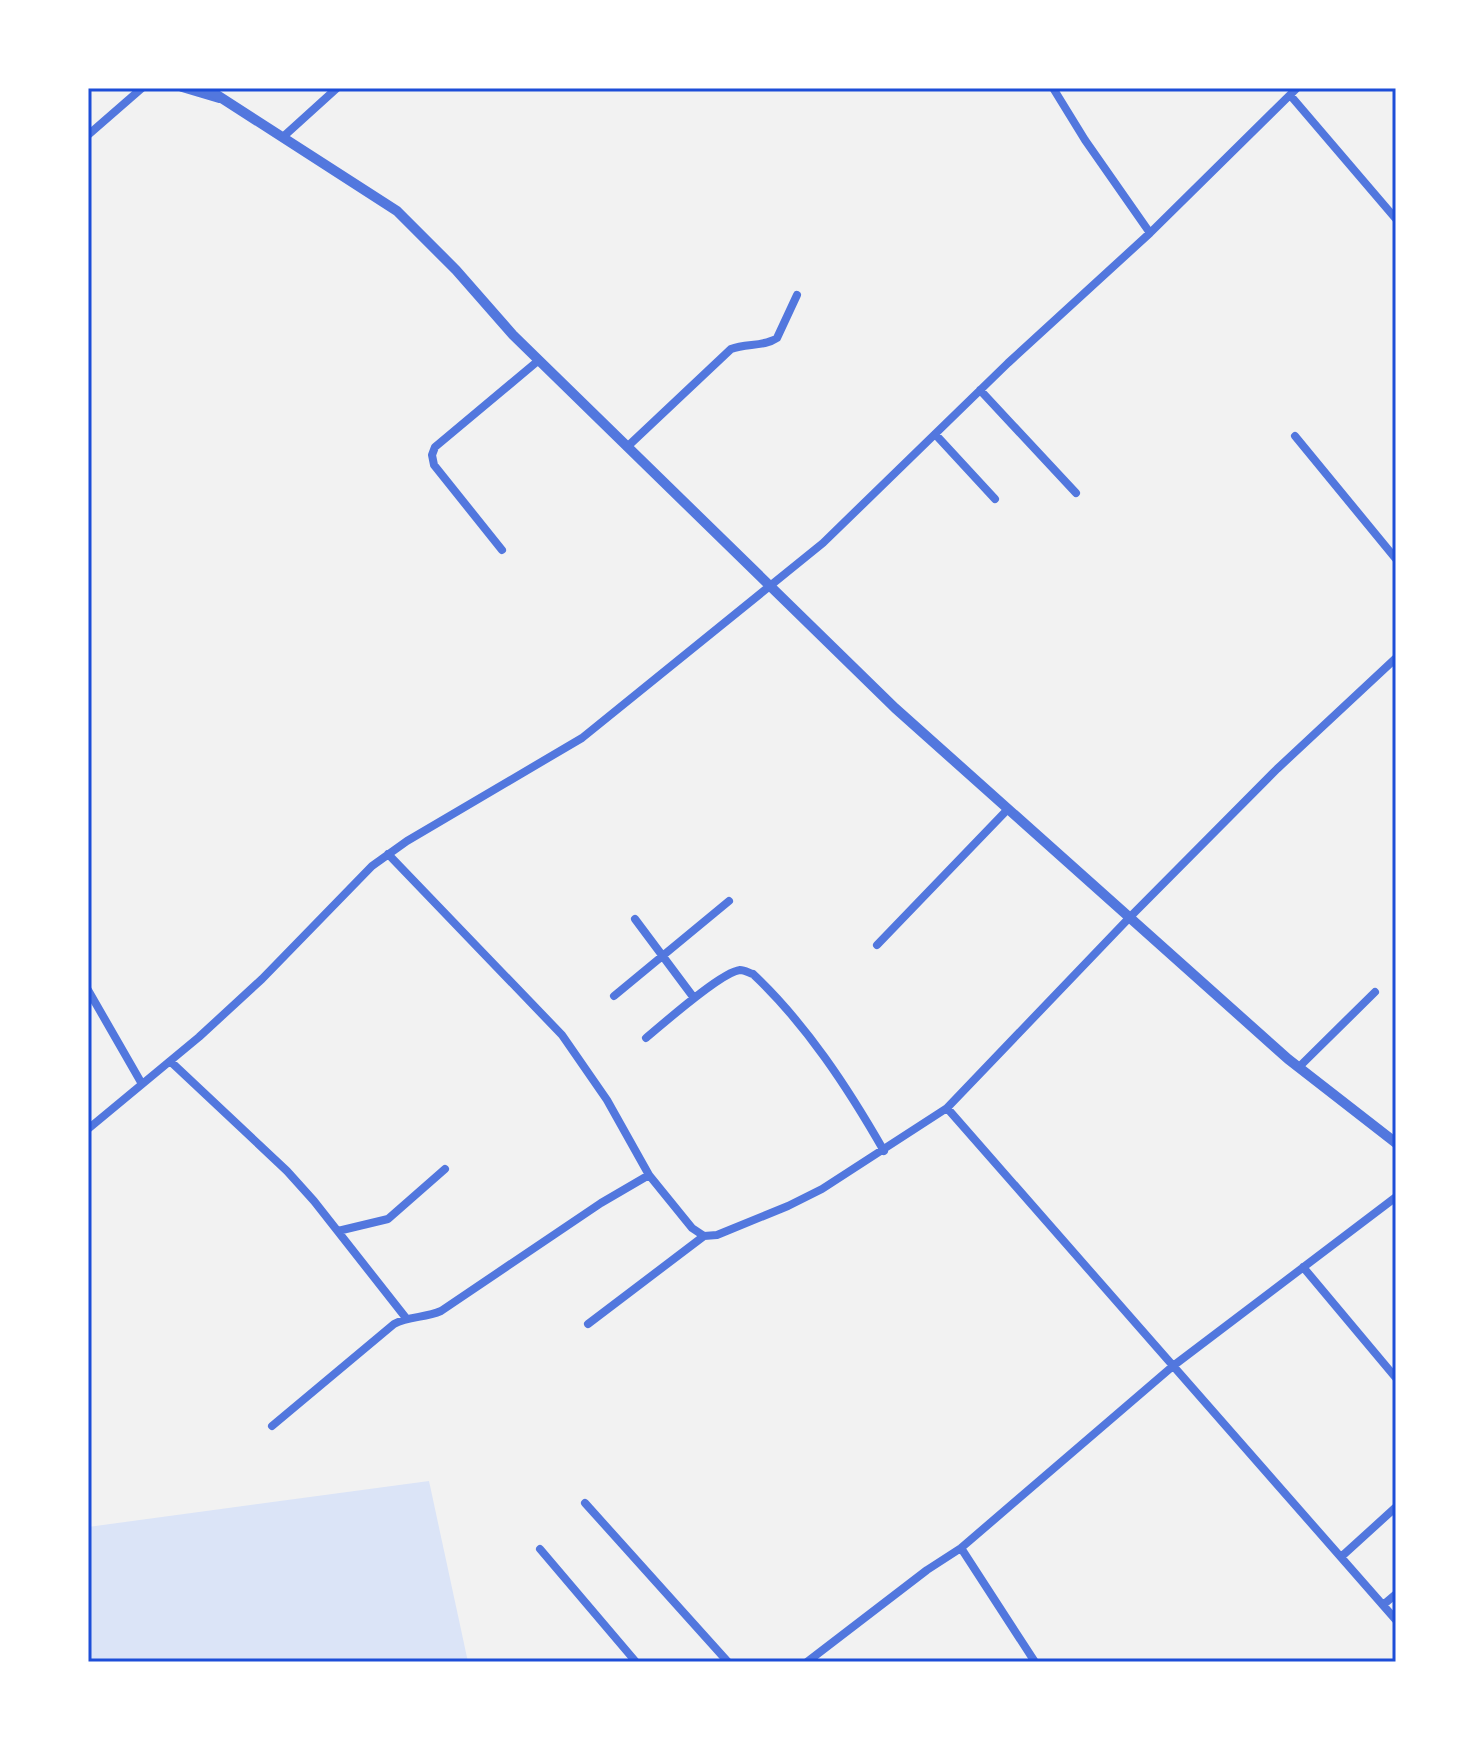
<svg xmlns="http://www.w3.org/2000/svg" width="1484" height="1750" font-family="'Fira Sans Condensed',sans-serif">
<rect width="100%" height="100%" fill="#f2f2f2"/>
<path fill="#dbe4f7" d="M429,1481L468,1662H88V1527Z"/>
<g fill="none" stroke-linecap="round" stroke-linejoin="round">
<path stroke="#5277de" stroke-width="8" d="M182,88L219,99
M1053,88L1085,140L1150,233
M1290,95L1396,219
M88,135L142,88
M284,136L337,88
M980,390L1076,493
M935,434L995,499
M1295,436L1396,559
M627,447L731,349C746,343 764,347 777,338L797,295
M502,550L434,465L432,455L435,447L539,360
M388,854L562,1035L607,1100L649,1175L692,1228L704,1236L717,1235L788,1206L822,1189L947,1108L1130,917L1277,769L1396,658
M635,919L694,998
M877,945L1008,809
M88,990L142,1084
M614,996L729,901
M646,1038C663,1024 721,972 740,970C745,970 749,973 753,974C806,1024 848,1088 884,1151
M170,1061L287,1171L314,1201L406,1318
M1299,1067L1375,992
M947,1108L1396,1620
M88,1129L199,1037L262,979L372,866L407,841L582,738L823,543L1008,363L1150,233L1297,88
M338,1231L388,1219L445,1169
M1303,1267L1396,1378
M588,1324L704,1236
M272,1426L394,1324C409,1316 425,1318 441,1311L601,1203L649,1175
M585,1503L728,1662
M961,1548L1035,1662
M540,1549L636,1662
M1341,1557L1396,1507
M1383,1605L1396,1594
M807,1662L927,1570L961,1548L1173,1366L1396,1197"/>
<path stroke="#5277de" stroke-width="10" d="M206,88L397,211L456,270L513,335L895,708L1288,1059L1396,1143"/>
</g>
<rect width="1484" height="1750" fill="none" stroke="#ffffff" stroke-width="180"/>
<rect x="90" y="90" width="1304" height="1570" fill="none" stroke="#1d4ed8" stroke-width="3"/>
</svg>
